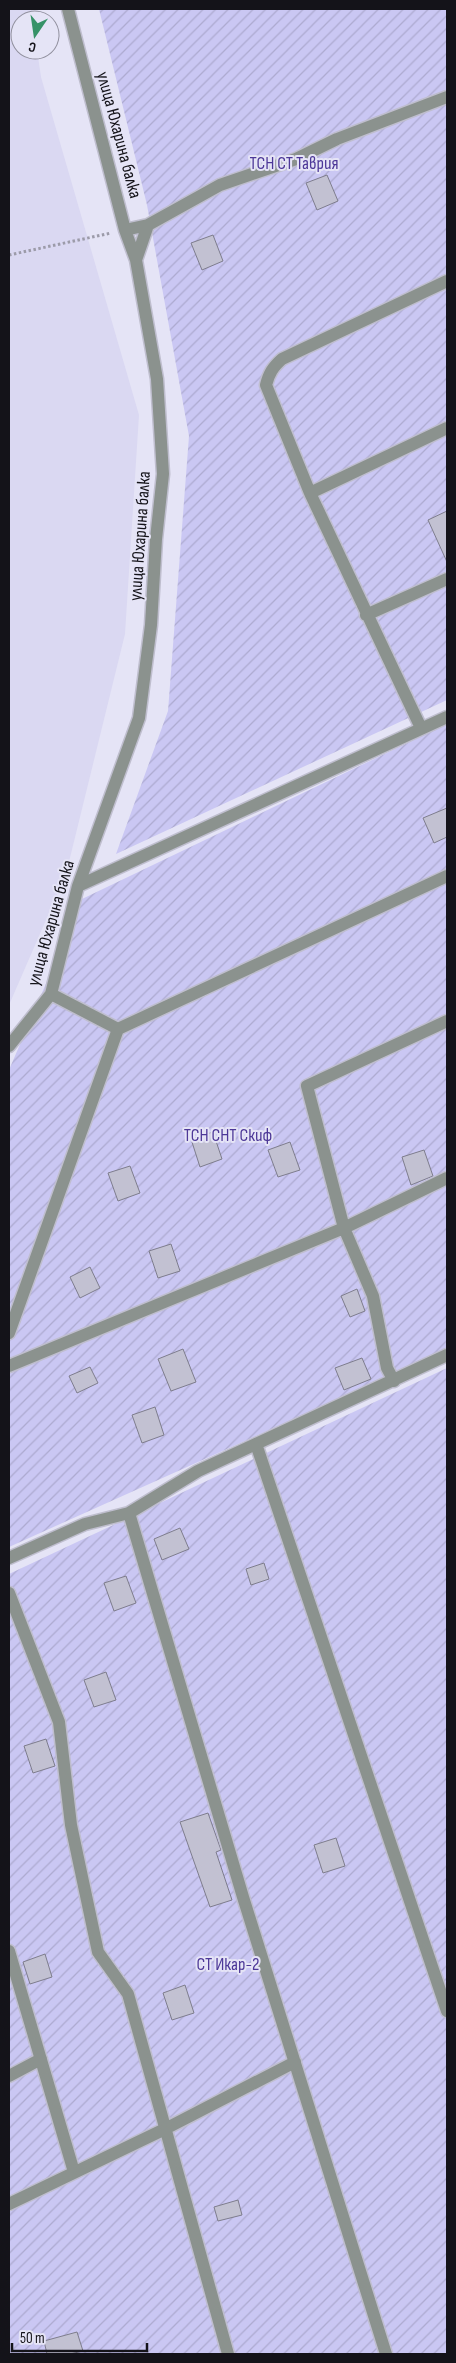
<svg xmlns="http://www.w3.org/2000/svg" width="456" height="2363" font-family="'Sofia Sans Condensed',sans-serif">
<defs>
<pattern id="garden-furrows" width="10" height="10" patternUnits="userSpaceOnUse" patternTransform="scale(1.25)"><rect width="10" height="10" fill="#cac7f3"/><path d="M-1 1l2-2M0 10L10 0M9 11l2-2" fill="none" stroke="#adaad0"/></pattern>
</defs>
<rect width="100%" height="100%" fill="#e5e4f6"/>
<path fill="#dad8f2" d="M9,9H32L34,20H20V50H37L41,77L139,415L125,634L66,874L9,1005Z"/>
<path fill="url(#garden-furrows)" d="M99,9H447V700L116,854L168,711L189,436L147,205Z
M447,724V1350L9,1547V1070L82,899Z
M447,1368V2354H9V1574Z"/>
<path fill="#c2c1d2" stroke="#7e7d8d" d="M327,175L338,201L317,210L306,183Z
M213,235L223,261L202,270L191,243Z
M447,511V562L428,520Z
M447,808V837L434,843L423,818Z
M213,1132L222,1159L200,1167L191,1139Z
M290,1142L300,1170L278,1177L268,1150Z
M424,1150L433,1176L411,1185L402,1157Z
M130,1166L140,1193L118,1201L108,1173Z
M171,1244L180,1271L158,1278L149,1251Z
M90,1267L100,1288L80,1298L70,1277Z
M357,1289L365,1311L350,1317L341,1296Z
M183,1349L196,1382L171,1391L158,1359Z
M362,1358L371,1379L344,1390L335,1368Z
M90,1367L98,1383L77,1393L69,1376Z
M155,1407L164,1435L142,1443L132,1415Z
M180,1528L189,1549L162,1560L154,1539Z
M264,1563L269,1579L251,1585L246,1569Z
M126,1576L136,1603L114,1611L104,1583Z
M106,1672L116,1700L94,1707L84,1680Z
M46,1739L55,1766L33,1773L24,1746Z
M208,1813L221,1850L216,1852L232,1900L210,1907L180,1822Z
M336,1838L345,1866L323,1873L314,1845Z
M45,1954L52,1977L30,1984L23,1962Z
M185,1985L194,2013L172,2020L163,1993Z
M238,2200L242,2215L218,2221L214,2207Z
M77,2332L83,2351L70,2354H47L44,2341Z"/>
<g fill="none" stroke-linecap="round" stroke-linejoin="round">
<g stroke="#bfbece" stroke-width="15">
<path id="minor" d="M125,230L148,225L220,185L296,159L337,139L447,97
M136,260L148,225
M310,493L447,428
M366,615L447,579
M421,728L310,493L266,385C269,373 273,367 282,359L447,281
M78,886L447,717
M51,994L118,1029L447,876
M9,1046L51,994L78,886L139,718L151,625L156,539L163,474L157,379L136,260L125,230L68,9
M9,1333L118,1029
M9,1366L344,1228L447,1178
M394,1381L387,1368L373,1296L344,1228L307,1086L447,1021
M256,1444L447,2011
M129,1513L243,1897L386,2354
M9,1558L85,1524L129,1513L198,1471L447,1355
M9,1593L59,1722L71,1825L98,1952L128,1994L228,2354
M9,1951L74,2172
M9,2076L41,2059
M9,2204L165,2129L295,2062"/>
</g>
<path stroke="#9c9ba9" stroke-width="3" stroke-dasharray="2.5 2.5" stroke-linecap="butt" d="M9,255L111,233"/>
<use href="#minor" stroke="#8b928e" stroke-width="12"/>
</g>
<g text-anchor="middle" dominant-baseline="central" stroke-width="4" stroke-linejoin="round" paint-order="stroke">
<g font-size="18" fill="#141319" stroke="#e5e4f6">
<text transform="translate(119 135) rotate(75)">улица Юхарина балка</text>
<text transform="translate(140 536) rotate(-86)">улица Юхарина балка</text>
<text transform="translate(51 923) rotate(-74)">улица Юхарина балка</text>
</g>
<g font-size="18" fill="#4d3898" stroke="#e5e4f6">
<text x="294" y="163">ТСН СТ Таврия</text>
<text x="228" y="1135">ТСН СНТ Скиф</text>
<text x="228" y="1964">СТ Икар-2</text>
</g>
</g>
<rect width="456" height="2363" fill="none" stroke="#141319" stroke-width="20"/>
<g transform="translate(35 35) rotate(193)"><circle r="24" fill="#e5e4f6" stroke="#91909e"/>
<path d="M0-4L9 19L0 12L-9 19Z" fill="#369268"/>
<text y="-8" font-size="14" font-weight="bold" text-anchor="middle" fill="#141319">С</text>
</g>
<path d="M12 2343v8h135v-8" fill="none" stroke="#141319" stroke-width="2.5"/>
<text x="20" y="2343" font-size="15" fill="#141319" stroke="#e5e4f6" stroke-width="4" paint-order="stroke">50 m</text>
</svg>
